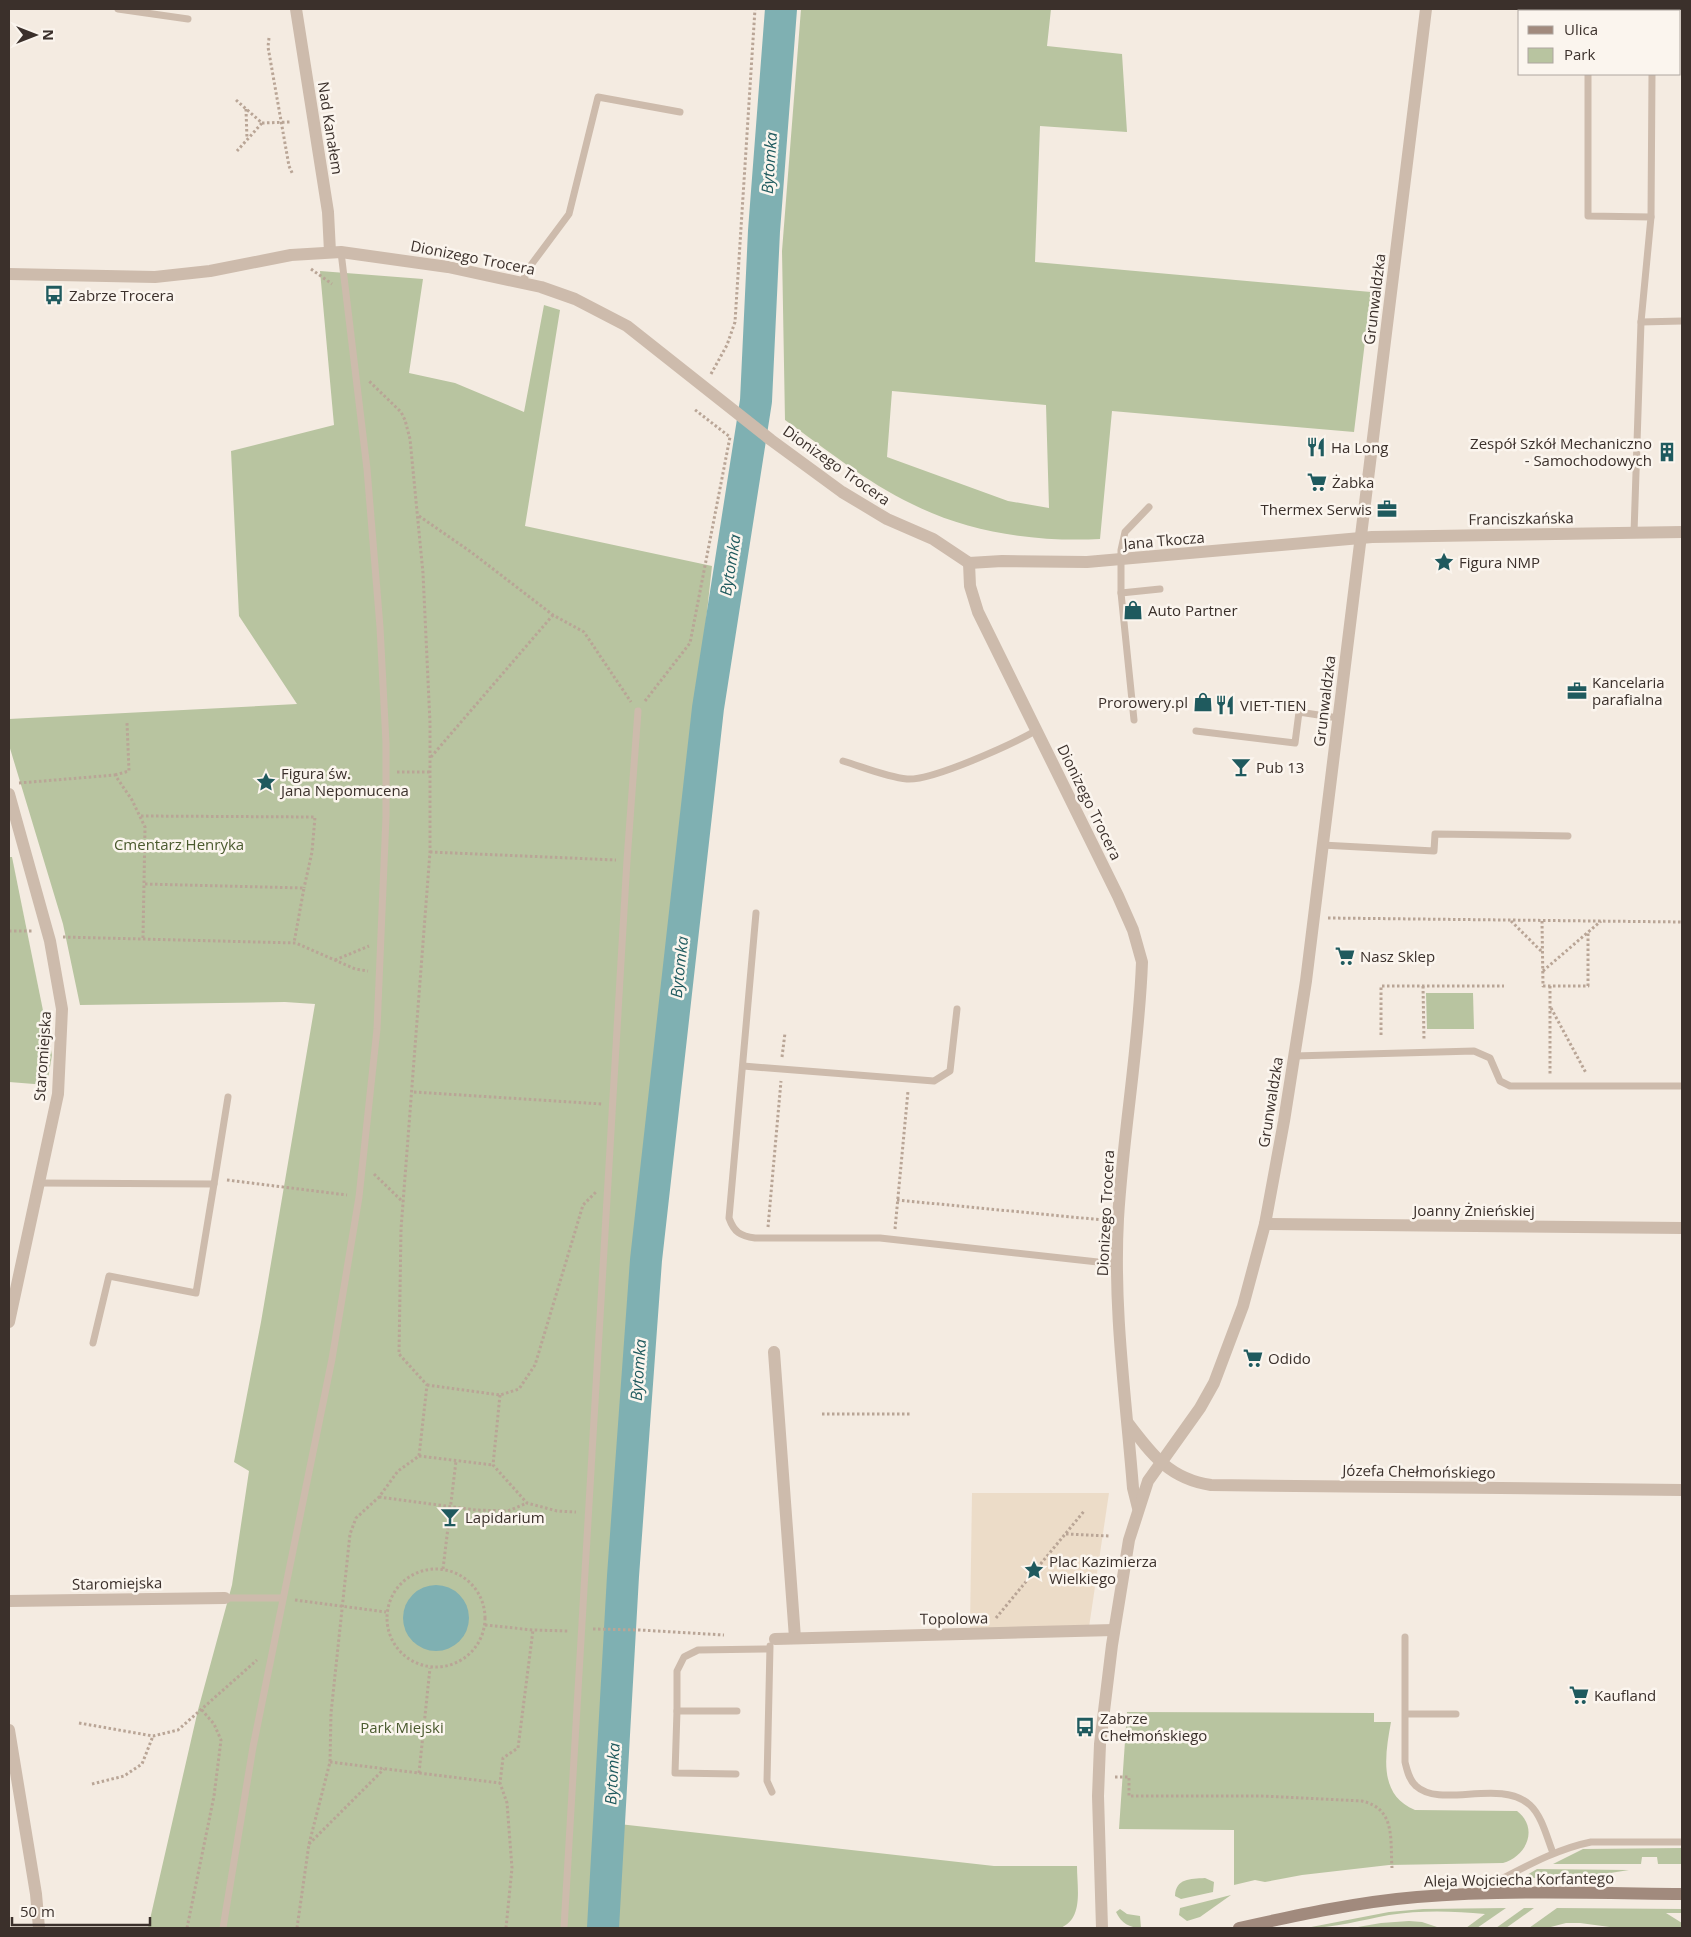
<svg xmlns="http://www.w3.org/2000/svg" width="1691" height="1937" viewBox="0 0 1691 1937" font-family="'Open Sans',sans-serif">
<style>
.green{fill:#b8c4a0;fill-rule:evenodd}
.plaza{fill:#ecdcc8}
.water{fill:#7fb0b2}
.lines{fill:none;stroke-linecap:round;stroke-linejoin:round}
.river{stroke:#7fb0b2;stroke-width:32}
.path{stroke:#b9a596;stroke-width:3;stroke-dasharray:2.5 2.5;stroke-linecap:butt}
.service{stroke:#cdbbac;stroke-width:7}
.minor{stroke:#cdbbac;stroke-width:12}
.tertiary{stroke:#cdbbac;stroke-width:12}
.secondary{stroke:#a18a7d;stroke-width:12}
.labels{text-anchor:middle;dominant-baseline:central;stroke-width:5;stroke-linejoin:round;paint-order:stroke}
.street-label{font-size:15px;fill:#3b302b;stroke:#fbf5ee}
.poi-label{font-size:15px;fill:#3b302b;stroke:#fbf5ee;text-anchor:start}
.park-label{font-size:15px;fill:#4a5a2e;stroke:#fbf5ee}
.water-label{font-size:16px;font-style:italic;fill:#1f5a5e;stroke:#fbf5ee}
</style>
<rect width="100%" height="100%" fill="#f4ebe1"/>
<!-- green -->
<g class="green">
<path d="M 801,9 L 1051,9 L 1047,46 L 1122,54 L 1127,132 L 1040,126 L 1035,262 L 1371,292 L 1354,432 L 1112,411 L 1100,539 C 1037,542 969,533 912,504 C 866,482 826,449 785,420 L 782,251 ZM 892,391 L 1046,405 L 1049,508 L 1008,501 L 887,457 Z"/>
<polygon points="320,271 423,279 409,373 455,383 524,412 544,305 560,310 525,526 712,566 631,1310 590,1928 148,1928 198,1710 232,1585 249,1471 234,1462 261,1322 315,1004 285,1002 80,1005 63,924 9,745 9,719 297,704 239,616 231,451 334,425"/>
<polygon points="9,857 12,857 52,1055 47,1085 9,1082"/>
<polygon points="1426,993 1473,993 1474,1029 1427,1029"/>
<path d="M 1127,1712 L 1374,1713 L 1374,1722 L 1391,1722 C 1385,1755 1378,1795 1415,1810 L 1517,1811 C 1539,1828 1527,1856 1503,1863 L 1389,1865 L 1302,1875 L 1265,1882 L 1255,1880 L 1234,1885 L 1234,1830 L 1119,1829 Z"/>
<path d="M 619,1824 L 994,1866 L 1077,1866 C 1077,1888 1084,1919 1060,1928 L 612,1928 Z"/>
<polygon points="1682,1848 1682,1864 1658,1864 1657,1857 1642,1857 1641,1864 1553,1864 1583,1849"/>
<polygon points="1537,1869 1629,1870 1579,1878 1527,1878 1527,1875"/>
<path d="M 1205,1878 L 1214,1882 L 1213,1892 L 1181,1899 L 1175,1896 C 1176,1878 1190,1879 1205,1878 Z"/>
<polygon points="1231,1895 1200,1917 1187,1921 1179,1915 1180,1908"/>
<path d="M 1506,1908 L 1477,1928 L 1466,1928 L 1485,1914 C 1453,1911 1421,1910 1389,1915 C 1362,1920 1334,1928 1306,1928 L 1389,1912 L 1423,1909 Z"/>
<polygon points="1524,1908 1534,1908 1506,1928 1496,1928"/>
<polygon points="1557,1908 1682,1909 1682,1913 1666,1913 1682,1923 1682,1928 1617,1928 1580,1923 1566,1923 1547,1928 1529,1928"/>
<path d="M 1120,1909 L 1127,1914 L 1140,1916 L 1141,1928 C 1130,1928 1121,1923 1116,1912 Z"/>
<polygon points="1409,1921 1422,1922 1440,1928 1352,1928 1381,1923"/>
</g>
<!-- plaza -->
<polygon class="plaza" points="972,1493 1109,1493 1089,1627 970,1629"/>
<!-- water -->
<circle class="water" cx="436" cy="1618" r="33"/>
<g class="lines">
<!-- river -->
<polyline class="river" points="603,1928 623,1576 646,1260 708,708 756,401 764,231 781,9"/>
<!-- path -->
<g class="path">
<polyline points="269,38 268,47 289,166 293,175"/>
<polyline points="236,100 262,123 237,151"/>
<polyline points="246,109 247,139"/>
<polyline points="262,123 290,122"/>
<polyline points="311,269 332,284"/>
<polyline points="711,374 727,345 735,322 755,9"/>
<polyline points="419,516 471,552 553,615 584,632 631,702"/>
<polyline points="645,701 690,643 730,437 694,409"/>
<polyline points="431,757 553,615"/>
<polyline points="397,772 430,772"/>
<polyline points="115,775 129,771 127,723"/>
<polyline points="19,783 115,775 132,800 145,827 143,938"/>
<polyline points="141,816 315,817 312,852 304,888"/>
<polyline points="430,852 616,860"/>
<polyline points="145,884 304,888 294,943"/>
<polyline points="1328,918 1682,922"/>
<polyline points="1511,921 1543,953"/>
<polyline points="1542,921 1543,986 1588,986 1588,933"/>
<polyline points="9,931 32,931"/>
<polyline points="63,937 296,943 355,969 368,971"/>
<polyline points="335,960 369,946"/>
<polyline points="1543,971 1601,921"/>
<polyline points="1423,986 1424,1040"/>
<polyline points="1550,986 1550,1074"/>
<polyline points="1551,1008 1586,1073"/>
<polyline points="1381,1035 1381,986 1504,986"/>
<polyline points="782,1057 785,1033"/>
<polyline points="414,1092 602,1104"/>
<polyline points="374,1174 403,1202"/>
<polyline points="227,1180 347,1195"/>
<polyline points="897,1200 1103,1220"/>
<polyline points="768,1227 781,1081"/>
<polyline points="895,1229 908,1091"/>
<polyline points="427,1385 500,1395 519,1389 535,1365 583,1205 596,1192"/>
<polyline points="500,1395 493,1465 527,1503 557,1511 576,1512"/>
<polyline points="822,1414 910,1414"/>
<polyline points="419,1456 493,1465"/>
<polyline points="379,1497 476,1510 508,1511 527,1503"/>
<polyline points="1066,1534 1109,1536"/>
<circle cx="436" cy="1618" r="49"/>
<polyline points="443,1569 456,1461"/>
<polyline points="295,1600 386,1612"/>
<polyline points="996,1618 1085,1510"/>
<polyline points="485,1625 533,1630 569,1631"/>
<polyline points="593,1629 640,1630 724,1635"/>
<polyline points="79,1723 153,1736 178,1730 257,1660"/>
<polyline points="330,1762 500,1783"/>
<polyline points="419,1773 430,1668"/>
<path d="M 1115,1777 L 1129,1777 L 1129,1796 L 1261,1796 L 1362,1801 C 1396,1809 1390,1839 1392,1868"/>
<polyline points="92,1784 124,1776 142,1764 153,1736"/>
<polyline points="309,1844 384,1769"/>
<polyline points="187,1928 214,1796 221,1740 214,1724 201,1709"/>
<polyline points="297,1928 309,1844 330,1762 331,1713 350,1534 356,1518 379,1497 398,1471 419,1456 427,1385 399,1354 401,1229 430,852 430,723 423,573 410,439 405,420 401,412 369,381"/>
<polyline points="506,1928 512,1868 507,1803 500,1783 503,1758 518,1748 533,1630"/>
</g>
<!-- service -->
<g class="service">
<polyline points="118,9 188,19"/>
<polyline points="1589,11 1589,9"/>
<polyline points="1588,74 1588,216 1651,217 1641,322 1634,533"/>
<polyline points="1651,217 1652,74"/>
<polyline points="522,282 531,265 569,214 598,97 680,112"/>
<polyline points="1641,322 1682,321"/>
<polyline points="1121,593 1160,589"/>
<polyline points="1134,720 1121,593 1121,550 1125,532 1149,507"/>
<polyline points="1196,731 1295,743 1299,712 1338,718"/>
<path d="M 843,761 C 863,767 886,777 907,779 C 932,781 1013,744 1037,730"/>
<polyline points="1322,845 1434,851 1435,834 1568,836"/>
<path d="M 756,913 L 729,1218 C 734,1232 740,1236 755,1238 L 880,1238 L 1116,1264"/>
<polyline points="1294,1056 1474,1051 1490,1058 1500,1081 1510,1086 1682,1086"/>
<polyline points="743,1066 934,1081 950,1071 957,1009"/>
<polyline points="38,1183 214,1184 228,1097"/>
<polyline points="93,1343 109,1276 196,1293 214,1184"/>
<polyline points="225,1598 282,1598"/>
<path d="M 1405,1637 L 1405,1762 C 1407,1770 1409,1780 1416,1786 C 1441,1809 1500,1778 1530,1805 C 1542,1816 1547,1838 1553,1853"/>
<polyline points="770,1646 767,1781 772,1792"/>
<polyline points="677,1711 675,1773 736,1774"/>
<polyline points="737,1711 677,1711 677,1671 684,1657 698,1650 769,1649"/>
<polyline points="1407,1714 1456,1714"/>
<path d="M 1478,1891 C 1515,1873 1551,1850 1591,1842 L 1682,1842"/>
<polyline points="223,1928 253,1747 332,1359 359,1197 377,1029 386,817 386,743 380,627 367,469 341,252"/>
<polyline points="564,1928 627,860 638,711"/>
</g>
<!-- minor -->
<g class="minor">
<polyline points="296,9 328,212 330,252"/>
<path d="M 969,563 L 970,586 L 978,612 L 1118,896 L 1133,930 L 1142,962 C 1139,1048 1123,1133 1118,1219 C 1113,1309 1126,1399 1133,1488 L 1138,1508"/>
<polyline points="9,794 50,941 62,1009 58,1094 9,1322"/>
<polyline points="1265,1224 1682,1228"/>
<polyline points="774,1352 795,1638"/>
<path d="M 1128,1423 C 1152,1455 1170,1479 1211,1485 L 1682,1490"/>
<polyline points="9,1601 225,1598"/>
<polyline points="775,1639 1114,1630"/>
<polyline points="9,1730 36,1894 39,1928"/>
</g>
<!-- tertiary -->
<g class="tertiary">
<polyline points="9,274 155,277 210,271 291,255 341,252 448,267 541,287 575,299 627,326 771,440 842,492 887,519 933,539 969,563 1002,561 1087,562 1372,537 1682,532"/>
<polyline points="1102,1928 1098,1796 1100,1744 1112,1645 1129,1540 1148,1481 1200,1408 1214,1383 1243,1306 1265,1224 1284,1121 1306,981 1426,9"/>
</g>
<!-- secondary -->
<path class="secondary" d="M 1239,1928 C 1298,1915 1357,1902 1417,1897 C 1505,1890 1594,1893 1682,1894"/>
</g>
<!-- icons -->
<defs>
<symbol id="bus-bare" viewBox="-9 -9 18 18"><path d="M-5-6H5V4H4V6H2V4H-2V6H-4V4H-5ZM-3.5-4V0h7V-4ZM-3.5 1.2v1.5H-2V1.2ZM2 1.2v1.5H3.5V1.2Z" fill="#1f5a5e" stroke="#fbf5ee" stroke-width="2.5" paint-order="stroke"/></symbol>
<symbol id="restaurant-bare" viewBox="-9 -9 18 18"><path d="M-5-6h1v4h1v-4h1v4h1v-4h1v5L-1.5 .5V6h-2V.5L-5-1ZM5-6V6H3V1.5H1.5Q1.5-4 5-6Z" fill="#1f5a5e" stroke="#fbf5ee" stroke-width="2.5" paint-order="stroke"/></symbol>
<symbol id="building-bare" viewBox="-9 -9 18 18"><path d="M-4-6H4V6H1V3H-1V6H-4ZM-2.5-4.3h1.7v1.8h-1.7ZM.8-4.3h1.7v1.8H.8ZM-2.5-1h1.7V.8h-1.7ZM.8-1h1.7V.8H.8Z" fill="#1f5a5e" stroke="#fbf5ee" stroke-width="2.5" paint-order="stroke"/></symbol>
<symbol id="supermarket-bare" viewBox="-9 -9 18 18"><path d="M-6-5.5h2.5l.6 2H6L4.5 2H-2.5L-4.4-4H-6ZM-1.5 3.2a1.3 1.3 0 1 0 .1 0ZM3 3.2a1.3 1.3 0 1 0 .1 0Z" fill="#1f5a5e" stroke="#fbf5ee" stroke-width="2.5" paint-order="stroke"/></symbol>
<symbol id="office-bare" viewBox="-9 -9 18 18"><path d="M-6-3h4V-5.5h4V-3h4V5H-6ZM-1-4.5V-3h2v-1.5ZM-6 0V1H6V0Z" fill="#1f5a5e" stroke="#fbf5ee" stroke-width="2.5" paint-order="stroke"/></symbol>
<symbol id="sight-bare" viewBox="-9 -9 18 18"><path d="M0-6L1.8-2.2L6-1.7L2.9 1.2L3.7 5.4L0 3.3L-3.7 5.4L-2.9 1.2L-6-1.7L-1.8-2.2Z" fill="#1f5a5e" stroke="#fbf5ee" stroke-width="2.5" paint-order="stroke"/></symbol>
<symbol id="shop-bare" viewBox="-9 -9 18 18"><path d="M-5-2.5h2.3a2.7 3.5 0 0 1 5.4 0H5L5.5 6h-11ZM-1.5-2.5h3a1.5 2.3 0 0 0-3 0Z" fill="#1f5a5e" stroke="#fbf5ee" stroke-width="2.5" paint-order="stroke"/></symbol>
<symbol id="bar-bare" viewBox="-9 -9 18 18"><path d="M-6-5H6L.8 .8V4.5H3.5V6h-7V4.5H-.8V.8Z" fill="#1f5a5e" stroke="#fbf5ee" stroke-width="2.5" paint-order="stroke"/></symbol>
</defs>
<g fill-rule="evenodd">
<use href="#bus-bare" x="40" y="281" width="28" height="28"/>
<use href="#restaurant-bare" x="1302" y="433" width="28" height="28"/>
<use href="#building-bare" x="1653" y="438" width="28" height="28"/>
<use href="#supermarket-bare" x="1303" y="468" width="28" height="28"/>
<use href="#office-bare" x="1373" y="495" width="28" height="28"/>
<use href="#sight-bare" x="1430" y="548" width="28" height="28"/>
<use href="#shop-bare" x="1119" y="596" width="28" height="28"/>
<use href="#office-bare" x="1563" y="677" width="28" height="28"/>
<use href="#shop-bare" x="1189" y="688" width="28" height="28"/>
<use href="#restaurant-bare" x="1211" y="691" width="28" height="28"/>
<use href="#bar-bare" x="1227" y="753" width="28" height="28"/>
<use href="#sight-bare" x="252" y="768" width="28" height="28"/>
<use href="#supermarket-bare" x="1331" y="942" width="28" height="28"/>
<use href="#supermarket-bare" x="1239" y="1344" width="28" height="28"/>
<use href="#bar-bare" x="436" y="1503" width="28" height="28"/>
<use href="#sight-bare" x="1020" y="1556" width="28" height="28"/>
<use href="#supermarket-bare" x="1565" y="1681" width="28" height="28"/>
<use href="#bus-bare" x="1071" y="1713" width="28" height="28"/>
</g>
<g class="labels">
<!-- street labels -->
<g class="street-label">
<text transform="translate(331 128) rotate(81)">Nad Kanałem</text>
<text transform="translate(473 257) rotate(11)">Dionizego Trocera</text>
<text transform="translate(1374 299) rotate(-83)">Grunwaldzka</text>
<text transform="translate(837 465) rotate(35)">Dionizego Trocera</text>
<text transform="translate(1521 518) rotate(-1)">Franciszkańska</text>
<text transform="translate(1164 540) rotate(-5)">Jana Tkocza</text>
<text transform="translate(1324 701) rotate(-83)">Grunwaldzka</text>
<text transform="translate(1090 802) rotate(64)">Dionizego Trocera</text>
<text transform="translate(42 1056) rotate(-86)">Staromiejska</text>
<text transform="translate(1270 1102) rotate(-81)">Grunwaldzka</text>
<text x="1474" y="1210">Joanny Żnieńskiej</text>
<text transform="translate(1105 1213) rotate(-87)">Dionizego Trocera</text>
<text transform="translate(1419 1471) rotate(1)">Józefa Chełmońskiego</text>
<text transform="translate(117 1583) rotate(-1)">Staromiejska</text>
<text transform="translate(954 1618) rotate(-1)">Topolowa</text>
<text transform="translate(1519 1879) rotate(-1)">Aleja Wojciecha Korfantego</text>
</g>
<!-- poi labels -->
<g class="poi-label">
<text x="69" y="295">Zabrze Trocera</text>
<text x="1652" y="443" text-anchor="end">Zespół Szkół Mechaniczno<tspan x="1652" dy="17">- Samochodowych</tspan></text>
<text x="1331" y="447">Ha Long</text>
<text x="1332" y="482">Żabka</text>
<text x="1372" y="509" text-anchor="end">Thermex Serwis</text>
<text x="1459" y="562">Figura NMP</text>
<text x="1148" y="610">Auto Partner</text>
<text x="1592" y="682">Kancelaria<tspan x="1592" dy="17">parafialna</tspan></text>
<text x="1188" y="702" text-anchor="end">Prorowery.pl</text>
<text x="1240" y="705">VIET-TIEN</text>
<text x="1256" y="767">Pub 13</text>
<text x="281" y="773">Figura św.<tspan x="281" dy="17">Jana Nepomucena</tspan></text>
<text x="1360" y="956">Nasz Sklep</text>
<text x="1268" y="1358">Odido</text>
<text x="465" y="1517">Lapidarium</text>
<text x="1049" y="1561">Plac Kazimierza<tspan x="1049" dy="17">Wielkiego</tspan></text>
<text x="1594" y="1695">Kaufland</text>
<text x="1100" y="1718">Zabrze<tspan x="1100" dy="17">Chełmońskiego</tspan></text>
</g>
<!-- park labels -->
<g class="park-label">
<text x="179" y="844">Cmentarz Henryka</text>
<text x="402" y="1727">Park Miejski</text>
</g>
<!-- water labels -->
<g class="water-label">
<text transform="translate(769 163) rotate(-86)">Bytomka</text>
<text transform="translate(730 565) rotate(-81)">Bytomka</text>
<text transform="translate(679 967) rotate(-84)">Bytomka</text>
<text transform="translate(638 1370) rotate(-86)">Bytomka</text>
<text transform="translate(612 1774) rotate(-87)">Bytomka</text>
</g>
</g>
<!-- border -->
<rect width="1691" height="1937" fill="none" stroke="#3b302b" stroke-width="20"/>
<!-- legend -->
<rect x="1518" y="10" width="162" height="65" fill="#fbf5ee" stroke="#aea6a0"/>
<rect x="1528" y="26" width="25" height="8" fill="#a18a7d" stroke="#aea6a0"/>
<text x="1564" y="35" font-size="15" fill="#3b302b">Ulica</text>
<rect x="1528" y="48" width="25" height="15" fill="#b8c4a0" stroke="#aea6a0"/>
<text x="1564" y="60" font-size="15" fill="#3b302b">Park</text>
<!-- north arrow -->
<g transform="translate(35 35) rotate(90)" stroke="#fbf5ee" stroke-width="4" paint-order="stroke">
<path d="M0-4L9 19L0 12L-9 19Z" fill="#3b302b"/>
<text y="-8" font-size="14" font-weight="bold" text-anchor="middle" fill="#3b302b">N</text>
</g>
<!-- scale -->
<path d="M12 1917v8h138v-8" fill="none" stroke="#3b302b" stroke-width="2.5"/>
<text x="20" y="1917" font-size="15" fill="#3b302b" stroke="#fbf5ee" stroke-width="4" paint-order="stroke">50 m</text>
</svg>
